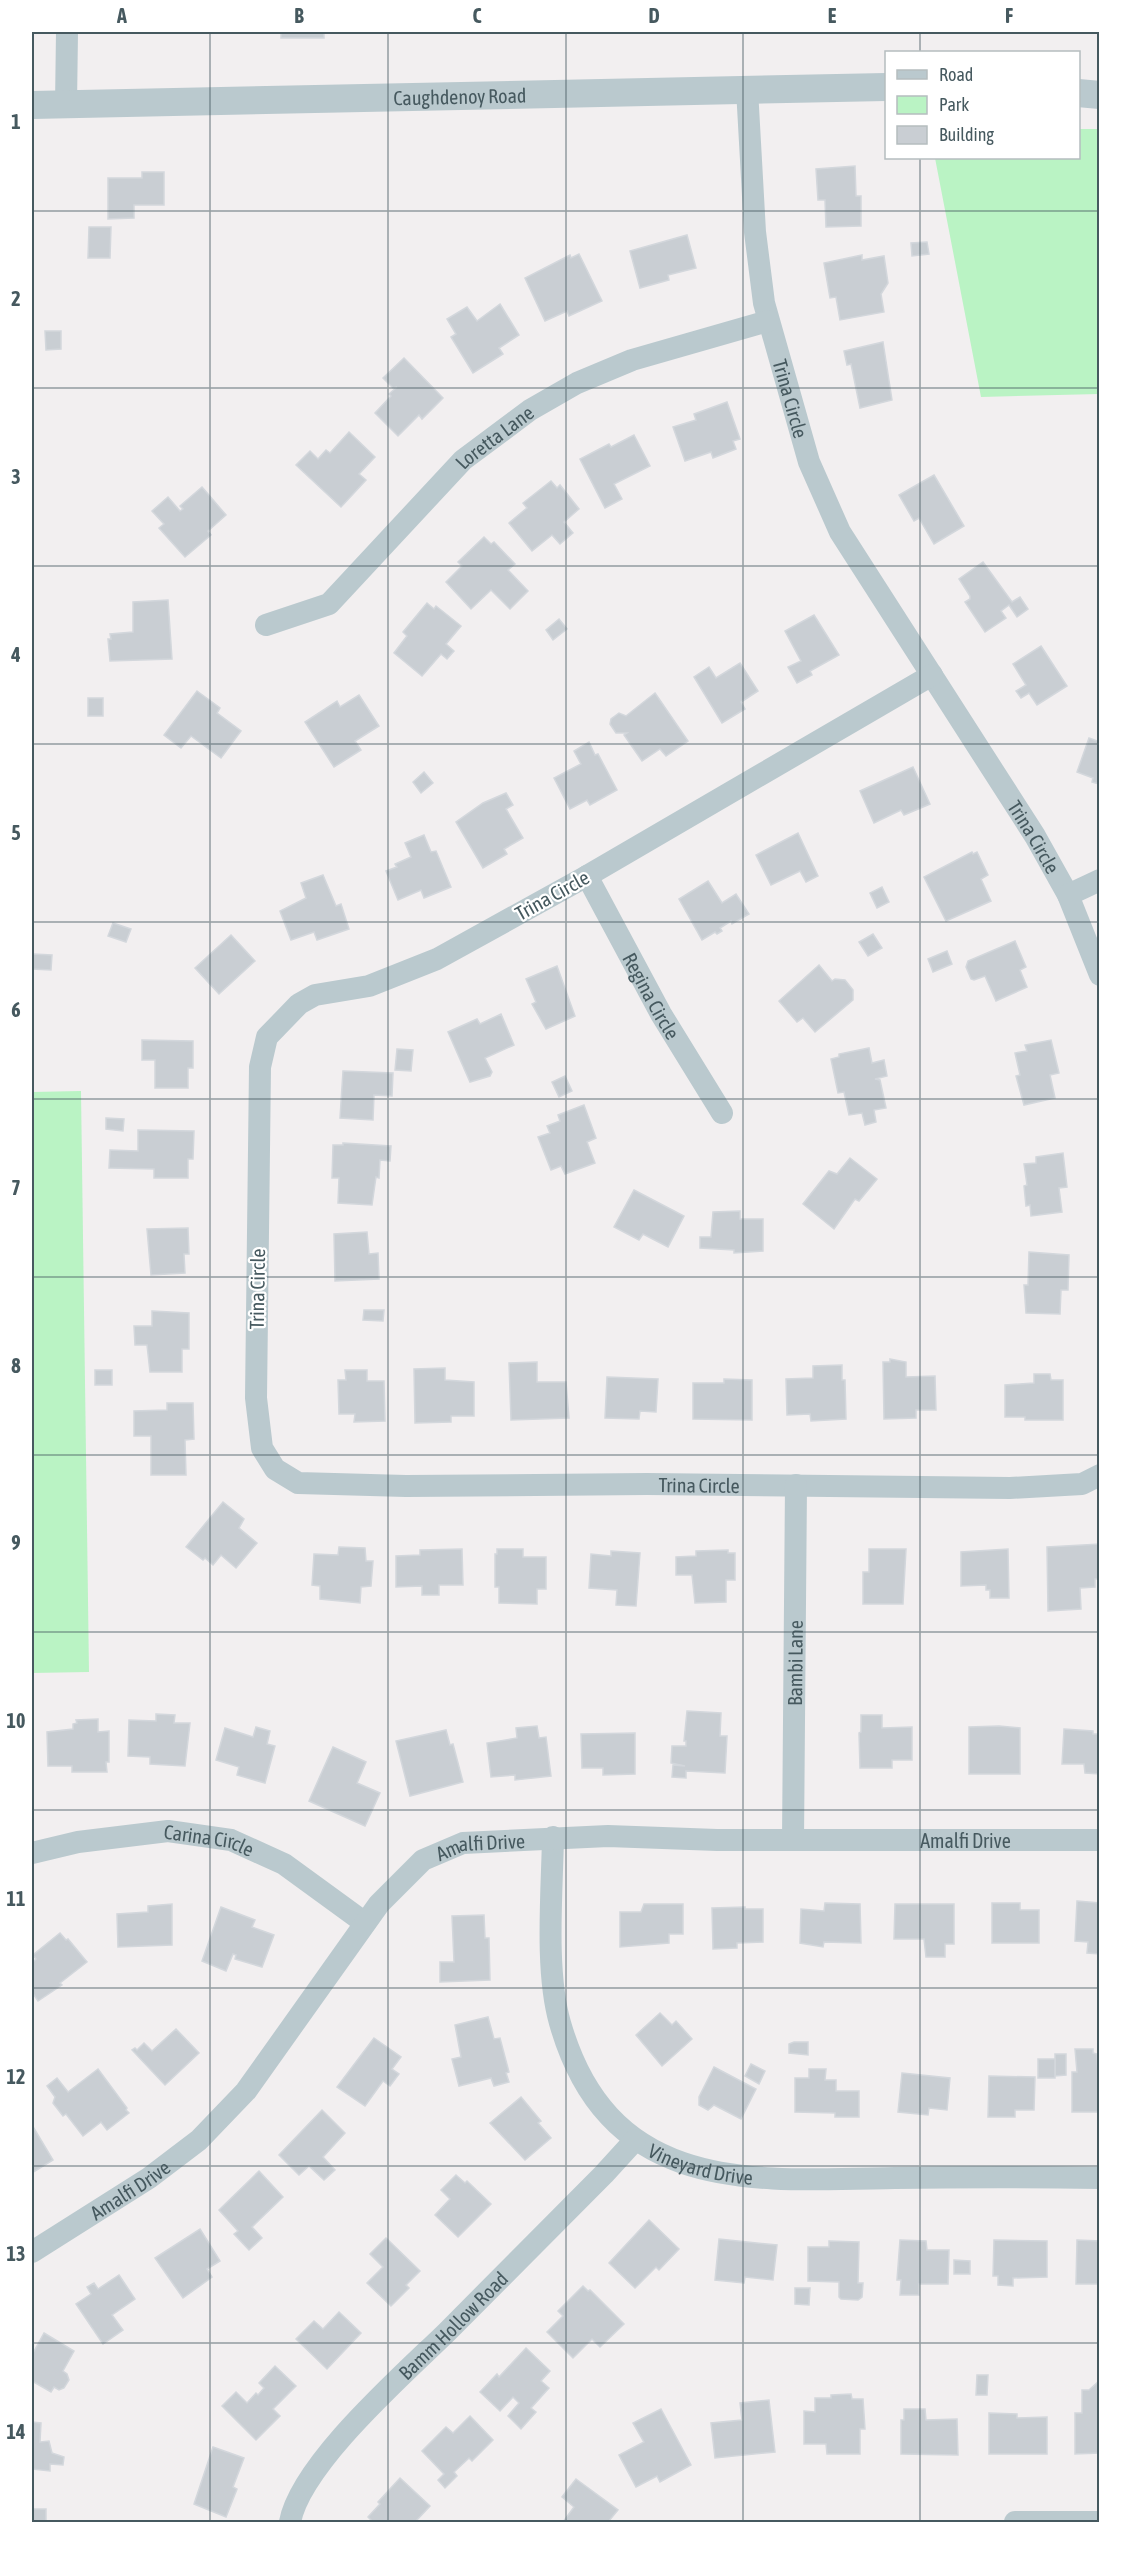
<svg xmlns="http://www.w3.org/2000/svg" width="1131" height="2554" viewBox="0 0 1131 2554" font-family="'Asap Condensed',sans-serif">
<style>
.green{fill:#baf3c4}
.building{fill:#c9ced3;stroke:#d3d7dc;stroke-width:1.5}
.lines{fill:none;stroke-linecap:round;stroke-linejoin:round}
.minor{stroke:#bac9ce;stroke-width:22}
.tertiary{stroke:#bac9ce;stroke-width:28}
.grid{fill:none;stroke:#46595f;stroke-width:1.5;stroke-opacity:0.55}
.labels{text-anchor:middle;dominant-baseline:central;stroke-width:4.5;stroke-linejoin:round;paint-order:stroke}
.street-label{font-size:20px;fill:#46595f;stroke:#fff}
.neatline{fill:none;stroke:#46595f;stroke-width:2}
.grid-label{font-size:20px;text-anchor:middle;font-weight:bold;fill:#46595f}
</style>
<rect width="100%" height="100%" fill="#f2eff0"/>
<!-- green -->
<g class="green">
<polygon points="1079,129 1099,129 1099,394 981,397 935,158 1078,158"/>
<polygon points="81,1091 89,1672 32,1673 32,1092"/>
</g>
<!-- building -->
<g class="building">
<rect x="281" y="32" width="43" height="6"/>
<polygon points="855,166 856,196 861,196 861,226 826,227 825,200 818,200 816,169"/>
<polygon points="142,172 164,172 164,205 134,205 134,218 108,219 108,178 142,178"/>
<polygon points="89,227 111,227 110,258 88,258"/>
<polygon points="687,235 696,268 668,275 669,280 640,288 630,251"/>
<polygon points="927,242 929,254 912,256 911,243"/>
<polygon points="579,254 602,301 569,316 567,311 545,321 525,278 570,255 571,258"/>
<polygon points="862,255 862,260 884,256 888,283 881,294 884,312 840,320 836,297 830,298 824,263"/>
<polygon points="500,304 519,335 499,348 503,354 473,373 451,337 456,334 447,319 467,307 477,321"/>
<polygon points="45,331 61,331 61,349 46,350"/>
<polygon points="883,342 892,400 860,408 851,364 847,365 844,351"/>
<polygon points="404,358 443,398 422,419 419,415 398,436 375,413 391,396 389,394 397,387 393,388 383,378"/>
<polygon points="727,402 740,439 733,441 736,449 713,458 711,452 685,461 673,427 696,420 694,414"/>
<polygon points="349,432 375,457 359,474 366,480 341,507 296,465 310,451 318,459 326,450 330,453"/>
<polygon points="634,435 650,466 614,484 622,499 605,508 580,459 609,444 611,447"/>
<polygon points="934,475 964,526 934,544 919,518 914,521 899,495"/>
<polygon points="551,481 557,488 560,485 579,509 564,522 573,533 560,544 552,535 532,551 509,523 527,508 523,503"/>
<polygon points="202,487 226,515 208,531 211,535 185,557 159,528 164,524 152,511 168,497 180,511 183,509 180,506"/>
<polygon points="484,537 491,544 494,542 515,564 508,570 528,591 510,609 491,590 471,609 446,582 462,566 458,562"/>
<polygon points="983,562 1012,602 1020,597 1028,609 1017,617 1009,605 1001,611 1006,618 985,632 965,602 970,599 970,596 959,579"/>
<polygon points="168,600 172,659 110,661 108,639 111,639 110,634 133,632 133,602"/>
<polygon points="427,603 434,609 436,606 461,626 446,644 454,651 447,659 441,654 422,676 394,653 407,636 403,632"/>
<polygon points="814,615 839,655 810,671 812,675 797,683 788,667 801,661 785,631"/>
<polygon points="559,619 567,629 553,640 546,630"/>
<polygon points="1041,646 1067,686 1037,705 1029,693 1021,698 1016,691 1026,685 1013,664"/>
<polygon points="740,663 758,691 741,702 745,709 722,723 694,677 709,667 716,678"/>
<polygon points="197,691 220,708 217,713 241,731 221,758 191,736 181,748 164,735"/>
<polygon points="655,693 688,741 666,756 660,749 642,761 624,735 627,733 616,733 610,724 611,719 619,713 626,716"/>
<polygon points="359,695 379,726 355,741 361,750 334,767 305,722 337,701 340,707"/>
<rect x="88" y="698" width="15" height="18"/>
<polygon points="1089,738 1100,742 1099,784 1092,782 1093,778 1077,772"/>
<polygon points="589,742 595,755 598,754 617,790 590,805 587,800 570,809 554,778 581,764 574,751"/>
<polygon points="913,767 930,804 904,815 901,810 874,823 860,791"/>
<polygon points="424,772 433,783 421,793 413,782"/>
<polygon points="506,793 513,805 506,809 523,838 504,849 507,854 483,868 456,822 483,803"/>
<polygon points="798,833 818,876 806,882 800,871 771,885 756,855"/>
<polygon points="424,835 431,852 436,851 451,887 424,898 421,890 398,900 386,871 397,867 395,864 411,857 405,843"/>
<polygon points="972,852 973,854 977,852 988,875 981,879 991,901 946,921 924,877"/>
<polygon points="323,875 336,906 341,904 349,929 317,940 314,932 291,940 280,911 306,898 301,883"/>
<polygon points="708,881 722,903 736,894 749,914 732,924 731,921 720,928 722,931 717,934 715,932 702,940 679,899"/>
<polygon points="882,887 889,902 877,908 870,893"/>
<polygon points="113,923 131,929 126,942 108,936"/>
<polygon points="873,934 882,948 868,956 859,942"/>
<polygon points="231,935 255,961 219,994 195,968"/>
<polygon points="1015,941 1026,967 1020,970 1027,987 996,1001 985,976 974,980 971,979 966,967 968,961"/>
<polygon points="947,951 952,964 933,972 928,959"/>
<polygon points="33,954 52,955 51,970 32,969"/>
<polygon points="819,965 832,981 835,979 845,980 853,990 853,1000 815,1032 803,1018 797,1022 779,1001"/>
<polygon points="557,966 575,1016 546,1029 532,1004 536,1002 526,979"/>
<polygon points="501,1014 514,1045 485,1058 492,1072 490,1076 470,1082 448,1032 477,1019 480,1024"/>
<polygon points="142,1040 193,1041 193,1068 188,1068 188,1088 155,1088 155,1060 142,1060"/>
<polygon points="1051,1040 1059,1073 1050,1075 1055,1098 1024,1105 1016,1076 1020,1075 1015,1053 1027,1051 1025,1045"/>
<polygon points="869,1048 872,1063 884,1060 887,1076 875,1079 880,1080 886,1108 874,1110 876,1122 865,1125 862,1113 849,1115 844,1092 838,1093 831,1059 839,1057 839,1054"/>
<polygon points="397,1049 413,1050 411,1071 395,1070"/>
<polygon points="343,1071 393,1073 392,1096 374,1095 373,1120 340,1118"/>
<polygon points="565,1076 572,1091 559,1097 552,1082"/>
<polygon points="584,1105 596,1138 587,1142 595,1163 565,1174 561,1166 551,1170 538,1137 550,1133 547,1126 560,1121 558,1115"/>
<polygon points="106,1118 124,1119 123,1131 106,1129"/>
<polygon points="138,1130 194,1131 193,1159 188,1159 188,1178 154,1178 154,1169 109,1168 110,1150 138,1151"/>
<polygon points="343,1143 391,1146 390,1161 380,1160 379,1178 376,1177 372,1205 338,1203 339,1178 332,1178 333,1145 343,1145"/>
<polygon points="1063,1153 1067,1187 1059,1188 1062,1212 1031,1216 1030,1205 1026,1206 1024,1186 1027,1185 1024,1164 1036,1163 1036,1157"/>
<polygon points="850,1158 877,1179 859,1201 855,1199 834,1229 803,1204 829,1171 837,1174"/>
<polygon points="634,1190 684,1216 668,1247 643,1234 639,1240 614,1227"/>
<polygon points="740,1211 740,1219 763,1219 763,1251 734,1253 734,1250 700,1248 700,1237 711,1237 713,1212"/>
<polygon points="188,1228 189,1254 184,1254 185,1273 151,1275 147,1229"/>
<polygon points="367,1232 369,1254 378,1253 379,1279 335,1281 334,1234"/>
<polygon points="1029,1252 1069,1255 1068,1290 1061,1290 1060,1314 1026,1313 1024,1285 1028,1285"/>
<polygon points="364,1310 384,1310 383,1321 363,1320"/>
<polygon points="152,1311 189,1313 189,1349 182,1349 182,1372 150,1372 147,1345 135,1345 134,1326 152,1326"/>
<polygon points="890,1359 906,1362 906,1377 935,1376 936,1410 916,1410 916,1418 884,1419 883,1362 890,1362"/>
<polygon points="537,1362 537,1382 566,1382 569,1418 511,1420 509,1363"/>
<polygon points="842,1365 842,1380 845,1380 846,1419 811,1421 810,1414 787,1415 786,1379 813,1378 813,1366"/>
<polygon points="445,1368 445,1380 474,1382 474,1416 451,1416 451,1422 415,1423 414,1369"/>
<rect x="95" y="1370" width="17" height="15"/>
<polygon points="345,1370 367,1370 367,1381 384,1381 385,1421 354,1422 355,1414 339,1414 338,1380 346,1380"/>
<polygon points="1034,1374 1050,1374 1051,1380 1063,1380 1063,1420 1025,1420 1025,1417 1005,1417 1005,1385 1034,1383"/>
<polygon points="607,1377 658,1379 656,1412 640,1411 639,1419 605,1418"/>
<polygon points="724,1379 752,1380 752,1420 693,1419 693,1383 724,1383"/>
<polygon points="167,1403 193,1403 194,1439 185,1440 186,1475 151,1475 151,1436 134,1436 134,1411 167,1410"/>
<polygon points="223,1502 244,1519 239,1528 257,1543 236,1568 221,1555 213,1565 205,1558 203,1560 186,1547"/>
<polygon points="1100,1544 1100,1579 1095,1579 1095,1587 1080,1588 1081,1609 1048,1611 1047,1547"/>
<polygon points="339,1547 365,1548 366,1561 373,1561 371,1586 361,1587 360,1603 320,1599 320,1586 312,1585 314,1554 338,1555"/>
<polygon points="462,1549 463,1585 439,1585 439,1595 422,1595 422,1586 396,1587 396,1556 420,1555 420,1550"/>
<polygon points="497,1549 523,1549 523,1557 546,1557 546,1589 537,1589 537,1604 499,1603 499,1587 495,1587 495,1554 497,1554"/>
<polygon points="869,1549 906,1549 903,1604 863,1604 863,1572 869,1572"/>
<polygon points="1008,1549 1009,1598 990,1598 990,1590 986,1590 986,1585 961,1586 961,1552"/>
<polygon points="728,1550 728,1553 735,1553 735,1580 726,1580 726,1602 695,1603 692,1575 676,1575 676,1557 696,1556 696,1551"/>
<polygon points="611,1551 640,1553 636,1606 616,1605 617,1590 589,1588 591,1554 611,1556"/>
<polygon points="687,1711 721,1713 720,1736 727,1736 725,1773 686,1771 686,1778 672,1777 673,1765 685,1766 671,1763 672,1746 686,1746 686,1741 684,1741"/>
<polygon points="156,1714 175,1715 174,1723 190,1723 185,1766 150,1764 150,1757 128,1756 129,1720 156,1721"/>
<polygon points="861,1715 882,1715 882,1728 912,1727 912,1760 892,1760 892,1768 860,1768 859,1733 861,1732"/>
<polygon points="98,1719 98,1732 109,1731 109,1762 106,1762 107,1772 72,1772 72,1766 48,1766 47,1732 73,1729 73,1724 77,1723 76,1720"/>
<polygon points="537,1726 539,1738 546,1737 551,1776 515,1780 515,1775 491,1777 487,1743 517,1738 516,1728"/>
<polygon points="999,1726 1020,1728 1020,1774 969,1774 969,1727"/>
<polygon points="256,1727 270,1731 267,1744 275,1746 265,1783 237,1775 239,1767 216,1760 225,1728 253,1737"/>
<polygon points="1064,1729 1093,1731 1093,1734 1100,1734 1100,1774 1085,1773 1084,1764 1062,1764"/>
<polygon points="446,1730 450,1745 453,1744 463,1782 410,1796 396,1741"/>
<polygon points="635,1733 635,1774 603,1775 603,1768 582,1768 581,1734"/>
<polygon points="333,1747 366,1762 357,1783 380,1793 365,1826 309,1801"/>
<polygon points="1077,1901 1100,1903 1100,1954 1087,1953 1088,1942 1075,1941"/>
<polygon points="825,1903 860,1904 861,1943 824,1942 823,1947 800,1943 801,1909 824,1911"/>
<polygon points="992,1903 1020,1903 1020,1910 1039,1910 1039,1943 992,1943"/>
<polygon points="172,1904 172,1945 118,1947 117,1914 148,1912 148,1906"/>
<polygon points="644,1904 683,1904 683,1934 669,1934 669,1943 620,1947 620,1912 641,1912"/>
<polygon points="895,1904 954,1904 954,1944 945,1944 945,1957 926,1957 924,1939 894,1939"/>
<polygon points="221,1907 255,1920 252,1927 274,1935 262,1967 235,1959 236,1955 233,1954 226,1971 202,1961"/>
<polygon points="745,1907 745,1909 763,1909 763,1942 737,1943 737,1948 713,1949 712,1908"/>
<polygon points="484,1915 485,1938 489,1938 490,1980 440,1982 440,1962 454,1962 452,1916"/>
<polygon points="60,1933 66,1940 68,1939 87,1962 60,1983 62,1985 38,2001 32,1992 32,1963 36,1959 33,1955"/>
<polygon points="660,2013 672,2025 676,2021 692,2039 662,2066 636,2035"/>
<polygon points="488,2017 494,2039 500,2038 509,2072 506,2073 509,2082 494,2086 491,2078 459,2086 452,2059 461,2057 455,2025"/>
<polygon points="176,2029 199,2053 165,2085 132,2050 135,2048 137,2050 144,2043 152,2051"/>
<polygon points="374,2038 401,2057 392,2069 399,2074 390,2086 383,2081 365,2106 337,2087"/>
<polygon points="794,2042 808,2042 808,2055 789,2053 789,2044"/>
<polygon points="1075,2049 1093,2049 1093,2053 1097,2054 1100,2112 1072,2112 1072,2072 1077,2072"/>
<polygon points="1055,2054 1066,2054 1066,2075 1055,2076"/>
<rect x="1038" y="2059" width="17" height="19"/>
<polygon points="751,2064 765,2071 759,2084 745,2076"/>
<polygon points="714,2067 756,2089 741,2119 714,2105 708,2110 699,2105 699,2097"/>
<polygon points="98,2069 127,2108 126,2110 129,2113 107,2130 101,2122 83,2136 66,2114 63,2116 53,2103 55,2097 47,2086 57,2078 68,2092"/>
<polygon points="809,2069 826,2069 825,2080 836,2080 836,2091 859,2091 859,2117 835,2117 835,2113 795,2112 795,2078 809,2078"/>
<polygon points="902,2073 950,2078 947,2110 929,2108 928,2115 898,2112"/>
<polygon points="989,2076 1035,2077 1034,2110 1015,2110 1015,2117 988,2117"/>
<polygon points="521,2097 541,2121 538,2123 551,2138 525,2160 490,2123"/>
<polygon points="322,2110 345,2133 323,2157 335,2170 324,2180 309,2166 299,2175 279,2155"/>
<polygon points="32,2125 53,2160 32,2173"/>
<polygon points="259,2171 283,2197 252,2227 262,2238 249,2250 234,2234 238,2231 219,2210"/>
<polygon points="456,2175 465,2183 467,2181 491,2204 458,2237 435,2215 450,2199 441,2190"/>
<polygon points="649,2220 679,2249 659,2270 656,2267 635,2288 609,2263"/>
<polygon points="200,2229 220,2261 207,2269 212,2277 183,2298 155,2258"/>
<polygon points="386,2238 420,2271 406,2285 409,2288 391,2306 367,2283 383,2267 370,2254"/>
<polygon points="719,2239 777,2245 773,2280 745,2277 744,2283 715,2280"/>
<polygon points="900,2240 926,2241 927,2250 949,2250 948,2284 919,2284 919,2295 900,2295 901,2280 897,2280"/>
<polygon points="994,2240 1047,2241 1047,2277 1013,2278 1013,2286 998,2285 998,2276 993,2276"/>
<polygon points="1077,2240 1100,2241 1100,2284 1076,2284"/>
<polygon points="829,2241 859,2242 858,2283 863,2283 862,2297 858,2300 841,2299 839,2297 839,2282 808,2281 808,2247 829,2247"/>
<polygon points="954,2260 970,2261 970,2274 954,2274"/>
<polygon points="119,2275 135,2299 112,2315 123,2330 103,2344 76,2304 91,2294 87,2287 94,2283 98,2289"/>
<polygon points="583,2286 588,2291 590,2290 624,2324 600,2347 592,2339 573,2358 547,2332 563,2316 558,2311"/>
<polygon points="795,2288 810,2288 809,2305 795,2304"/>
<polygon points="339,2312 361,2333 327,2369 296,2339 314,2321 323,2329"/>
<polygon points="44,2333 74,2351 63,2371 67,2374 69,2380 64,2388 59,2390 54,2387 51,2392 32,2381 32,2355"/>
<polygon points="526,2348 550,2371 541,2381 549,2388 531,2408 536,2412 521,2429 508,2416 519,2403 513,2397 500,2411 480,2392 497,2374 499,2377"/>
<polygon points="275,2366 296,2386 273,2409 280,2416 256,2440 222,2406 236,2392 247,2403 256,2393 258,2395 264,2388 259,2383"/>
<polygon points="977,2375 988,2375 987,2395 976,2395"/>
<polygon points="1098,2382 1100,2453 1075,2454 1075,2413 1082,2413 1082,2390 1089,2390"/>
<polygon points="851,2394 852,2399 863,2399 865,2429 860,2429 860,2454 827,2454 826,2444 804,2444 804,2411 815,2412 815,2398 831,2398 831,2395"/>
<polygon points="769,2400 775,2452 715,2458 711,2423 742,2420 740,2403"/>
<polygon points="661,2409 691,2465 660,2482 657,2476 636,2487 619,2455 644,2442 633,2423"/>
<polygon points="904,2409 925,2409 926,2420 957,2419 958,2455 901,2454 901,2420 904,2420"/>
<polygon points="989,2413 1017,2414 1017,2418 1047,2417 1047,2454 989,2454"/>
<polygon points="470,2416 493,2440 472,2461 469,2458 454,2472 457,2476 445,2488 438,2480 444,2474 422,2451 446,2427 453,2433"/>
<polygon points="32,2422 41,2423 40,2442 49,2441 52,2453 64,2457 63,2465 50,2464 50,2471 32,2469 32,2477"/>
<polygon points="213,2447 244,2458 233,2487 237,2489 226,2517 194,2504"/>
<polygon points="400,2478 430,2506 415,2522 373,2522 368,2517 380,2504 378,2502"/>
<polygon points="576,2479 618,2510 608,2522 563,2522 574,2507 562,2497"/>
<rect x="32" y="2509" width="14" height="13"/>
</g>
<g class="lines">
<!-- minor -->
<g class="minor">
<path id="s1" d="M 747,89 L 755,232 L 764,303 L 809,462 L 840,532 L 1035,836 L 1068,895 L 1100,975"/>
<polyline points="66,105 67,32"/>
<path id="s2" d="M 266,625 L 329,604 L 463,460 L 530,410 L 577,383 L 632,360 L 768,321"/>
<path id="s3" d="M 932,675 L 587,876 L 437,959 L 369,986 L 315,995 L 299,1004 L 267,1037 L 260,1067 L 256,1398 L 262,1448 L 275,1469 L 298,1483 L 406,1486 L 647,1484 L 1010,1488 L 1082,1484 L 1100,1475"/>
<path id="s4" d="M 587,876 L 661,1014 L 722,1113"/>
<polyline points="1068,895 1100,880"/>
<path id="s5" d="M 553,1837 C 552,1893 545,1971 560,2023 C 609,2194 751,2181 895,2178 C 963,2177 1031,2177 1100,2178"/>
<path id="s6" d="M 793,1840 L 796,1485"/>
<path id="s7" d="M 32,1853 L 78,1842 L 168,1831 L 231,1840 L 284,1864 L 365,1923"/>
<path id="s8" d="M 32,2252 L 149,2178 L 199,2140 L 246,2091 L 379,1904 L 423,1860 L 463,1843 L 608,1836 L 717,1840 L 1100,1840"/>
<path id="s9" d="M 290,2522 C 301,2464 403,2375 447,2332 C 499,2279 552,2227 604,2174 L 635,2140"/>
<polyline points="1015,2522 1100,2522"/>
</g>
<!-- tertiary -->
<g class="tertiary">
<polyline points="1078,93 1100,95"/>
<path id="s10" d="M 32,105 L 886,87"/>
</g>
</g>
<!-- grid -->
<path class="grid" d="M 210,32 L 210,2522M 388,32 L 388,2522M 566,32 L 566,2522M 743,32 L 743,2522M 920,32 L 920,52M 920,158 L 920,2522M 32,211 L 1100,211M 32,388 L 1100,388M 32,566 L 1100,566M 32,744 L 1100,744M 32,922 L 1100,922M 32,1099 L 1100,1099M 32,1277 L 1100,1277M 32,1455 L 1100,1455M 32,1632 L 1100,1632M 32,1810 L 1100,1810M 32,1988 L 1100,1988M 32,2166 L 1100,2166M 32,2343 L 1100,2343"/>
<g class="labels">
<!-- street labels -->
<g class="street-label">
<text stroke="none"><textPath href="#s10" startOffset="428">Caughdenoy Road</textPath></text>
<text stroke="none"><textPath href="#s1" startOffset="314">Trina Circle</textPath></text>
<text stroke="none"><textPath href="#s2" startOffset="302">Loretta Lane</textPath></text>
<text stroke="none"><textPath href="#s1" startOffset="818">Trina Circle</textPath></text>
<text transform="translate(552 895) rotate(-29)">Trina Circle</text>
<text stroke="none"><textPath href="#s4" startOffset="136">Regina Circle</textPath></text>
<text transform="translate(257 1289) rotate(-89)">Trina Circle</text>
<text stroke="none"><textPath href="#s3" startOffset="1628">Trina Circle</textPath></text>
<text stroke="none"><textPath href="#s6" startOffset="177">Bambi Lane</textPath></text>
<text stroke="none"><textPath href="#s8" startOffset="1107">Amalfi Drive</textPath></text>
<text stroke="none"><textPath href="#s7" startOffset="180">Carina Circle</textPath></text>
<text stroke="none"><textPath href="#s8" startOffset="621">Amalfi Drive</textPath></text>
<text stroke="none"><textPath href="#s5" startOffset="399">Vineyard Drive</textPath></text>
<text stroke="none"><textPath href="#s8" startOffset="116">Amalfi Drive</textPath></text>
<text stroke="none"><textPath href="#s9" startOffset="258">Bamm Hollow Road</textPath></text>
</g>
</g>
<!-- border -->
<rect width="1131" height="2554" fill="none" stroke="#ffffff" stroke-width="66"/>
<!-- legend -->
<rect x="885" y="51" width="195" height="108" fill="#ffffff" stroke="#b5bdbf" stroke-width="1.5"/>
<rect x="897" y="70" width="30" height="9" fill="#bac9ce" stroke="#b5bdbf" stroke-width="1.5"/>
<text x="939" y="81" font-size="18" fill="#46595f">Road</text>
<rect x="897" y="96" width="30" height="18" fill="#baf3c4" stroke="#b5bdbf" stroke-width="1.5"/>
<text x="939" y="111" font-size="18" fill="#46595f">Park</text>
<rect x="897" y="126" width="30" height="18" fill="#c9ced3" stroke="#b5bdbf" stroke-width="1.5"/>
<text x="939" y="141" font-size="18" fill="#46595f">Building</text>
<rect x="33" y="33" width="1065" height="2488" class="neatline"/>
<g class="grid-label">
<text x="122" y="23">A</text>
<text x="299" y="23">B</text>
<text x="477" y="23">C</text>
<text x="654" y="23">D</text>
<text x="832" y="23">E</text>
<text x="1009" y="23">F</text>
<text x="16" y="129">1</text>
<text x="16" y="306">2</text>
<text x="16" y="484">3</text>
<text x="16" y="662">4</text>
<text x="16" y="840">5</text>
<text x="16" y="1017">6</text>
<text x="16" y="1195">7</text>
<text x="16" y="1373">8</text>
<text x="16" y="1550">9</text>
<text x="16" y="1728">10</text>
<text x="16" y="1906">11</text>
<text x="16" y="2084">12</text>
<text x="16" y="2261">13</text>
<text x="16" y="2439">14</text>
</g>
</svg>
